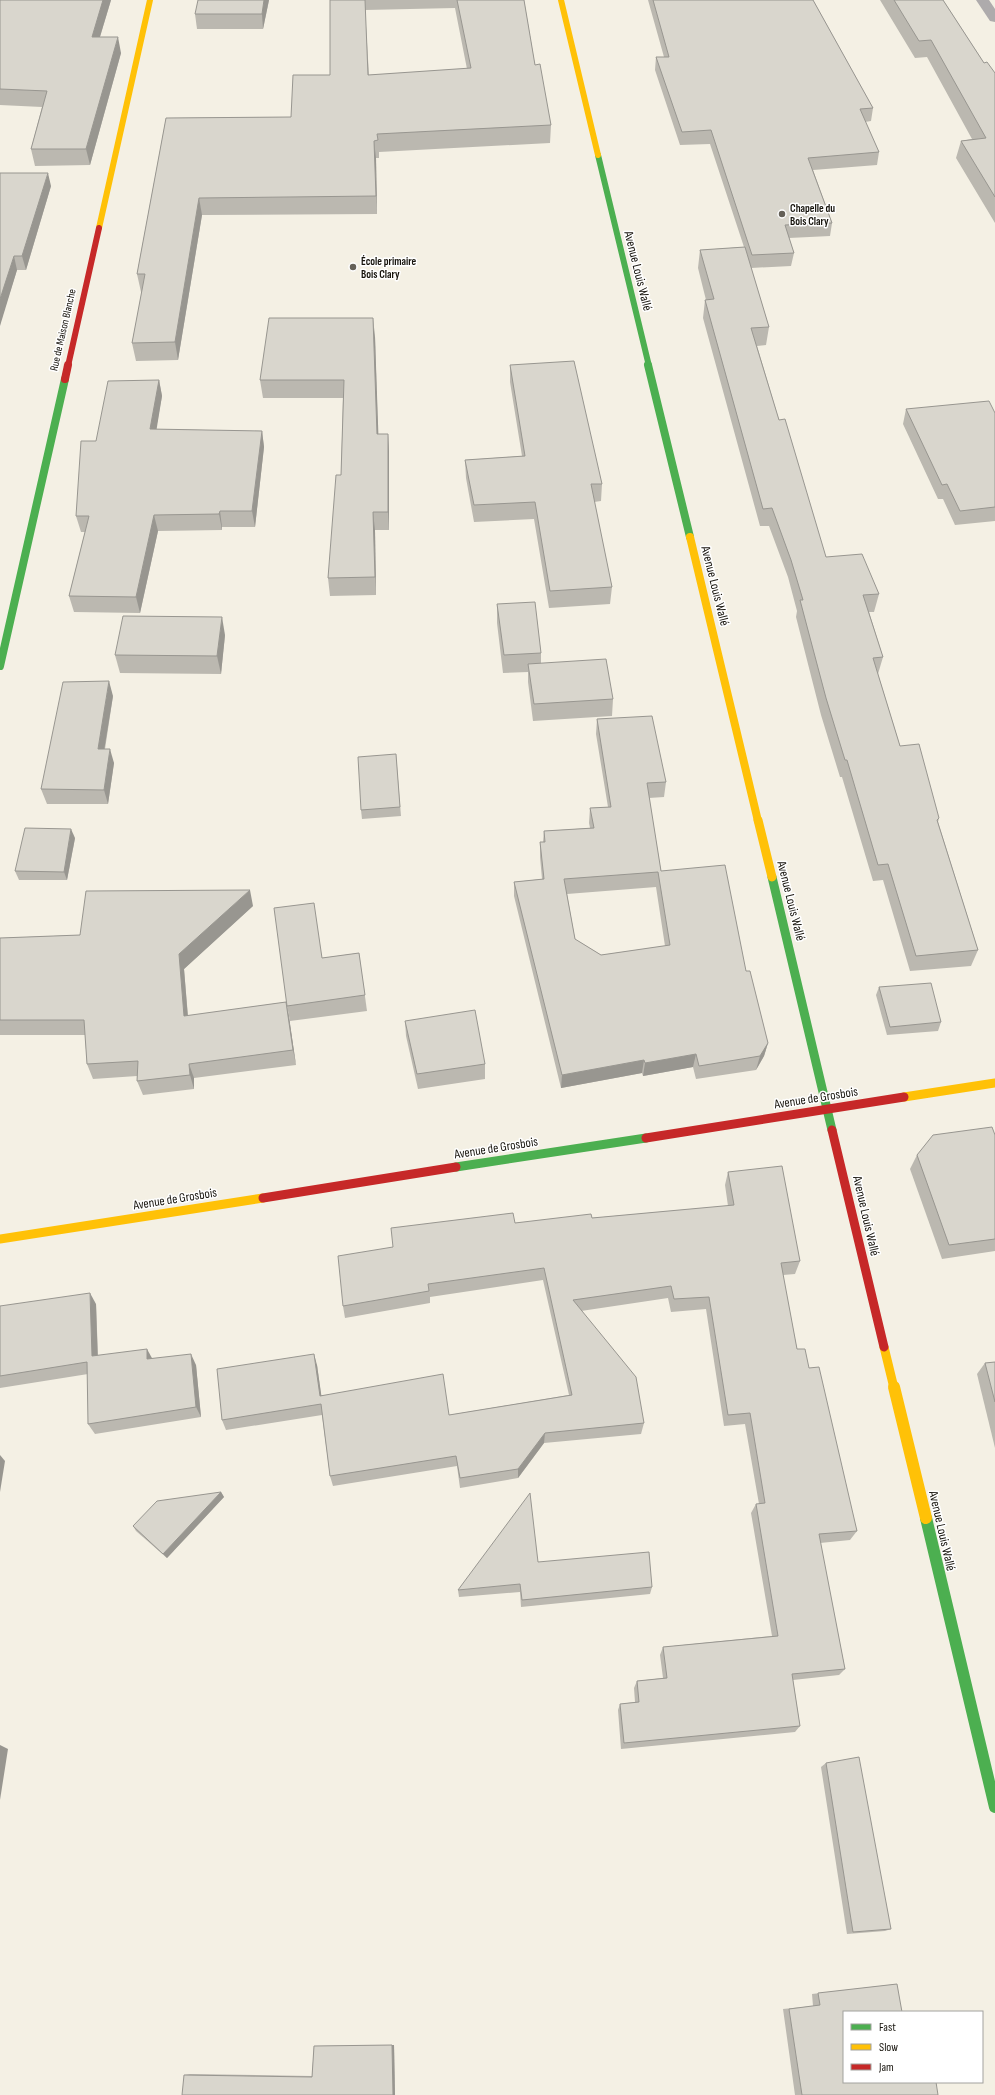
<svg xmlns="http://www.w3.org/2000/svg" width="995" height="2095" viewBox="0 0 995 2095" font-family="'Sofia Sans Condensed',sans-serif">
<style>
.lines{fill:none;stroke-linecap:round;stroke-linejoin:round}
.street{fill:#aeabac;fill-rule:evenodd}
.fast-far3{stroke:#4caf50;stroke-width:6}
.fast-far2{stroke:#4caf50;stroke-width:8}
.fast-far1{stroke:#4caf50;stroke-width:9}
.fast{stroke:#4caf50;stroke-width:12}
.slow-far3{stroke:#ffc107;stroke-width:6}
.slow-far2{stroke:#ffc107;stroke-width:8}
.slow-far1{stroke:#ffc107;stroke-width:9}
.slow{stroke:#ffc107;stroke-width:12}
.jam-far2{stroke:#c62828;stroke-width:6}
.jam-far1{stroke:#c62828;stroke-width:8}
.jam{stroke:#c62828;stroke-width:9}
.wall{fill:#bbb8b0;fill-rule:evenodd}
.shaded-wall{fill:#989690}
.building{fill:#d9d6cd;stroke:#989690;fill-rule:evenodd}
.poi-dot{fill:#646058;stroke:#fff;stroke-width:1.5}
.labels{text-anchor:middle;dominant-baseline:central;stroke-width:3;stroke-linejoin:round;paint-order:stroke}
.far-poi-label{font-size:11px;font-weight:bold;fill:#16130c;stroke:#fff;text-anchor:start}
.far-street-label{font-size:11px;fill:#16130c;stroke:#fff}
.street-label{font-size:13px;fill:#16130c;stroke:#fff}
</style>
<rect width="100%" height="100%" fill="#f4f0e4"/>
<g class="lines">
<!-- street -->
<polygon class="street" points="976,0 989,0 995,9 995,22 990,21"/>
<!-- fast-far3 -->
<polyline class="fast-far3" points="598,155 649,366"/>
<!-- fast-far2 -->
<g class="fast-far2">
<polyline points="648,365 690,537"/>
<polyline points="0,666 65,379"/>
</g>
<!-- fast-far1 -->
<g class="fast-far1">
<polyline points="772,877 832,1130"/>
<polyline points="456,1167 646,1138"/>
</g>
<!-- fast -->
<polyline class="fast" points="926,1518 995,1807"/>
<!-- slow-far3 -->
<g class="slow-far3">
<polyline points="561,0 598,155"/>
<polyline points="99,228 150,0"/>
</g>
<!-- slow-far2 -->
<polyline class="slow-far2" points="690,537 758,821"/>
<!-- slow-far1 -->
<g class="slow-far1">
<polyline points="758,820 772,877"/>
<polyline points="904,1097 995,1083"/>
<polyline points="0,1239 263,1198"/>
<polyline points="884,1347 894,1388"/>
</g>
<!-- slow -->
<polyline class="slow" points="894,1387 926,1518"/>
<!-- jam-far2 -->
<polyline class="jam-far2" points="68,366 99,228"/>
<!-- jam-far1 -->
<polyline class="jam-far1" points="65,379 68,365"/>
<!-- jam -->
<g class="jam">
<polyline points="832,1130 884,1347"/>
<polyline points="646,1138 904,1097"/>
<polyline points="263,1198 456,1167"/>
</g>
</g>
<!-- wall -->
<g class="wall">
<polygon points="0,0 111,0 100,37 121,53 90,165 35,166 31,149 42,107 0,105"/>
<polygon points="269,0 263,29 197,29 195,14"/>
<path d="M 330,0 L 524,0 L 535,65 L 551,125 L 550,143 L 379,152 L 379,158 L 376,158 L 377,214 L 202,215 L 178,360 L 136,361 L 132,343 L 142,292 L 141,292 L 137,274 L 166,118 L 291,117 L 330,75 ZM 455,8 L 467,69 L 369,75 L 365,10 Z"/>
<polygon points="648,0 813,0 873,108 871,121 865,122 879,152 877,165 813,170 832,223 830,236 789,238 794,253 791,266 751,268 769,327 766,345 757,346 779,420 826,557 879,594 874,612 869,612 883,657 878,674 900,746 939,818 938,822 978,950 971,966 910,971 883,880 873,881 842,777 840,777 821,715 796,617 797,611 788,577 769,526 760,526 703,318 705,300 706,300 698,268 700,250 744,247 710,144 680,145 655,70 656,57 664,57"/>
<polygon points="880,0 943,0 984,63 995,73 995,223 956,158 961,141 972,139 927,57 915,58"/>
<polygon points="0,173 51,186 26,270 17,270 3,314"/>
<polygon points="375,337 378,434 388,434 389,452 389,530 375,530 376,595 330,596 328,578 341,475 343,398 263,398 260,380"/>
<polygon points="510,365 602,484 601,501 594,502 612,587 610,604 549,608 534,519 474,522 466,478 465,460 522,456 510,382"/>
<polygon points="159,380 162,396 156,429 262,431 264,447 255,527 222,527 222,530 158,531 140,613 74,612 69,596 85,532 81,532 76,516 96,441"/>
<polygon points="906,409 995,413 995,521 955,525 943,499 938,499 903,424"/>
<polygon points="497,604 541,653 541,664 613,699 612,716 533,721 528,682 528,672 503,673 497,623"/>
<polygon points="225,635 221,674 120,673 115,655"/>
<polygon points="113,696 105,749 114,763 108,804 47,804 41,789"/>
<path d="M 597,719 L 666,782 L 664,797 L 649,798 L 661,871 L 746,971 L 768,1043 L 764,1056 L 756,1070 L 696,1079 L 693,1067 L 643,1076 L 642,1073 L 561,1088 L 514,896 L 514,882 L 542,879 L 540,857 L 540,842 L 543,842 L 544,831 L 590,828 L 589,823 L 590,808 L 608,807 L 596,734 ZM 656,887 L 665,946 L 601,955 L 575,939 L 567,894 Z"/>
<polygon points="396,754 401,816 362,819 361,810"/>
<polygon points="75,838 67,880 19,880 15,871"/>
<polygon points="253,906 184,969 188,1016 286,1002 289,1017 296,1065 194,1078 194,1089 143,1095 137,1081 137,1076 93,1079 87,1064 85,1035 0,1035 0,938 80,935"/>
<polygon points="359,953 367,1011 290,1021 287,1006 322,958"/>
<polygon points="879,987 941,1022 938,1031 887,1035 876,995"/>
<polygon points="405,1021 485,1064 485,1079 418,1089 406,1036"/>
<polygon points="995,1135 995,1251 942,1259 910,1169 917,1155"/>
<polygon points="728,1172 800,1261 795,1274 783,1275 797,1349 809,1368 857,1531 850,1540 820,1543 845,1669 839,1675 793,1680 800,1726 795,1732 621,1749 618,1710 620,1704 635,1702 634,1688 637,1681 663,1678 660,1655 663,1647 772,1636 751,1513 756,1504 759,1504 745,1424 724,1426 706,1309 671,1312 668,1298 581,1311 644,1423 641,1434 544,1443 518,1478 460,1488 457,1466 333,1486 330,1476 322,1415 226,1430 222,1420 317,1365 321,1395 449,1415 569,1395 543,1280 430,1297 430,1303 345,1318 343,1306 393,1247 515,1223 592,1218 728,1206 725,1185"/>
<polygon points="96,1304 98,1355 152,1358 196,1365 201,1417 95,1434 88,1424 88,1374 0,1388 0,1306"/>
<polygon points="995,1362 995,1448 977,1374 985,1363"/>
<polygon points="221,1492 224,1497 167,1558 136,1531 133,1526"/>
<polygon points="538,1562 652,1587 650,1594 521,1607 520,1592 459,1597 458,1590"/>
<polygon points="826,1763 891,1929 885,1931 847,1934 821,1767"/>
<polygon points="897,1984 844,2012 938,2095 795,2095 783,2009 813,2006 812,1994"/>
<polygon points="394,2045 395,2095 184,2075 190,2074 312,2076 314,2046"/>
</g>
<!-- shaded-wall -->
<g class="shaded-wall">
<polygon points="103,0 111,0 95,53 92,37"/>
<polygon points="264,0 269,0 263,29 262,14"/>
<polygon points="118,37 121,53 90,165 86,149"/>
<polygon points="374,141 376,158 377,214 376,196"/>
<polygon points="48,173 51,186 26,270 22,256"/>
<polygon points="199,198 202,215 178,360 175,342"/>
<polygon points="14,256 17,270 0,326 0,299"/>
<polygon points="373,318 375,337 379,452 377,434"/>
<polygon points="159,380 162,396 154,445 150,429"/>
<polygon points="262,431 264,447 255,527 252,511"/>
<polygon points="388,434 389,452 389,530 388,512"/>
<polygon points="220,511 222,527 222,530 219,514"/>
<polygon points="373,512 375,530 376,595 375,577"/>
<polygon points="154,515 158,531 140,613 136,597"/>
<polygon points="222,617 225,635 221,674 217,656"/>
<polygon points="109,681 113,696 102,763 98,749"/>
<polygon points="110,749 114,763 108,804 104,790"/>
<polygon points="71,829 75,838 67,880 64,872"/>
<polygon points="250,890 253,906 184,969 189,1031 184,1016 179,954"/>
<polygon points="286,1002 289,1017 296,1065 293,1050"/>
<polygon points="768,1043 764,1056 756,1070 760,1056"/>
<polygon points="696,1054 693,1067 643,1076 645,1063"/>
<polygon points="644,1060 642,1073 561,1088 562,1075"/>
<polygon points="189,1064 194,1078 194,1089 190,1075"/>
<polygon points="90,1293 96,1304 98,1367 92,1356"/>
<polygon points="147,1349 153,1360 147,1359"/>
<polygon points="191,1354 196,1365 201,1417 196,1407"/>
<polygon points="314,1354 317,1365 323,1407 320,1396"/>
<polygon points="545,1433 544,1443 518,1478 518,1469"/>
<polygon points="0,1455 5,1461 0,1492"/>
<polygon points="221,1492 224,1497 167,1558 163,1554"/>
<polygon points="0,1745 8,1749 0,1800"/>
<polygon points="392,2045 394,2045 395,2095 393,2095"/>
</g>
<!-- building -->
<g class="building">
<polygon points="0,0 103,0 92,37 118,37 86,149 31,149 47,91 0,89"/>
<polygon points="198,0 264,0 262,14 195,14"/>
<polygon points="330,0 365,0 368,75 471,68 457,0 524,0 535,65 540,64 551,125 377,134 378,140 374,141 376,196 199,198 175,342 132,343 145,274 137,274 166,118 291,117 293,75 330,75"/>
<polygon points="653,0 813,0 873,108 860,109 879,152 808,158 832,223 785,225 794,253 752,255 711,130 682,132 656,57 669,57"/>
<polygon points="894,0 943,0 984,63 987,62 995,73 995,197 961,141 986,138 931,40 919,41"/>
<polygon points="0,173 48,173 22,256 14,256 0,299"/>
<polygon points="745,247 769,327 751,328 779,420 785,419 826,557 862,554 879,594 863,595 883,657 873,658 900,746 919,744 939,818 937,820 978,950 916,956 888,864 878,865 847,760 845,760 826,698 800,600 803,600 791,560 772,508 763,509 705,300 714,299 700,250"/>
<polygon points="269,318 373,318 377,434 388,434 388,512 373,512 375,577 328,578 336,475 341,475 344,380 260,380"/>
<polygon points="574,361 602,484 591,484 612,587 550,591 535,502 474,505 465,460 525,456 510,365"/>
<polygon points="159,380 150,429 262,431 252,511 220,511 219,514 154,515 136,597 69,596 89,516 76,516 81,441 96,441 108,381"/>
<polygon points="989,401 995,413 995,507 960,511 947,484 942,485 906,409"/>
<polygon points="535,602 541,653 504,655 497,604"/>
<polygon points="123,616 222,617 217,656 115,655"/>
<polygon points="606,659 613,699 534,704 528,664"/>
<polygon points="109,681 98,749 110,749 104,790 41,789 63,682"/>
<path d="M 652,716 L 666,782 L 647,783 L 661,871 L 725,865 L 746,971 L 750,971 L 768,1043 L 760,1056 L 699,1066 L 696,1054 L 645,1063 L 644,1060 L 562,1075 L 514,882 L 544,879 L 540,842 L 545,842 L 544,831 L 594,828 L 590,808 L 611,807 L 597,719 ZM 658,872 L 670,945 L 601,955 L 575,939 L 564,879 Z"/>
<polygon points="396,754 400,807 361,810 358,757"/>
<polygon points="25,828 71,829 64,872 15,871"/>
<polygon points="250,890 179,954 184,1016 286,1002 293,1050 189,1064 190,1075 137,1081 138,1061 87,1064 84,1020 0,1020 0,938 80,935 86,891"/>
<polygon points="314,903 322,958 359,953 365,995 287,1006 274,908"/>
<polygon points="931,983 941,1022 890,1027 879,987"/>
<polygon points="475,1010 485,1064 417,1074 405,1021"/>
<polygon points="992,1127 995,1135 995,1239 949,1245 917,1155 933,1135"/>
<polygon points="782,1166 800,1261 781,1263 797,1349 805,1349 809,1368 819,1367 857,1531 819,1534 845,1669 792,1674 800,1726 624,1743 620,1704 639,1702 637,1681 667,1678 663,1647 778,1636 756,1504 765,1503 750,1413 728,1415 709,1297 674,1299 671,1286 573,1300 636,1377 644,1423 545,1433 518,1469 460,1478 456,1456 330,1476 321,1404 222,1420 217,1369 314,1354 320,1396 443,1374 449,1415 572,1395 544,1268 428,1284 429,1291 343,1306 338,1256 393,1247 391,1228 513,1213 515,1223 591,1214 592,1218 734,1205 728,1172"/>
<polygon points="90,1293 92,1356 147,1349 147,1359 191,1354 196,1407 88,1424 87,1362 0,1376 0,1306"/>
<polygon points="995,1362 995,1402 985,1363"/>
<polygon points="221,1492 163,1554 133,1526 157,1501"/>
<polygon points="530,1493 538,1562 649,1552 652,1587 522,1600 520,1584 458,1590"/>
<polygon points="859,1757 891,1929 853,1932 826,1763"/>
<polygon points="897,1984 902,2012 844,2012 844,2082 936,2082 938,2095 802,2095 789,2009 820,2005 818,1993"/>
<polygon points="392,2045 393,2095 182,2095 184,2075 312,2077 314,2046"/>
</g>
<!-- markers -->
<g class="poi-dot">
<circle cx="782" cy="214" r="4"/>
<circle cx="353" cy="267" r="4"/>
</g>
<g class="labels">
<!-- far-poi labels -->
<g class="far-poi-label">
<text x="790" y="208">Chapelle du<tspan x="790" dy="13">Bois Clary</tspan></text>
<text x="361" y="261">École primaire<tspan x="361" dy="13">Bois Clary</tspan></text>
</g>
<!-- far-street labels -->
<g class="far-street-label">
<text transform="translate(63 330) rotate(-77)">Rue de Maison Blanche</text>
</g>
<!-- street labels -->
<g class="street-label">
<text transform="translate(638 271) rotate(76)">Avenue Louis Wallé</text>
<text transform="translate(715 586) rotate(76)">Avenue Louis Wallé</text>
<text transform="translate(791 901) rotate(76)">Avenue Louis Wallé</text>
<text transform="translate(816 1098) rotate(-9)">Avenue de Grosbois</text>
<text transform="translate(496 1148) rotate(-9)">Avenue de Grosbois</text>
<text transform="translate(175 1199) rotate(-9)">Avenue de Grosbois</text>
<text transform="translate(866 1216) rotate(77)">Avenue Louis Wallé</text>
<text transform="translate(942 1531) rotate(77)">Avenue Louis Wallé</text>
</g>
</g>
<!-- legend -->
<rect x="843" y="2011" width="140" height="72" fill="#ffffff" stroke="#a2a19e"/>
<rect x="851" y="2024" width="20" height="6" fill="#4caf50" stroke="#a2a19e"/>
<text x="879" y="2031" font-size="12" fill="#16130c">Fast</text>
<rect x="851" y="2044" width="20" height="6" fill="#ffc107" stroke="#a2a19e"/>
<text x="879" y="2051" font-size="12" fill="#16130c">Slow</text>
<rect x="851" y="2064" width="20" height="6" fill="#c62828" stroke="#a2a19e"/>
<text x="879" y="2071" font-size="12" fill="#16130c">Jam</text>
</svg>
